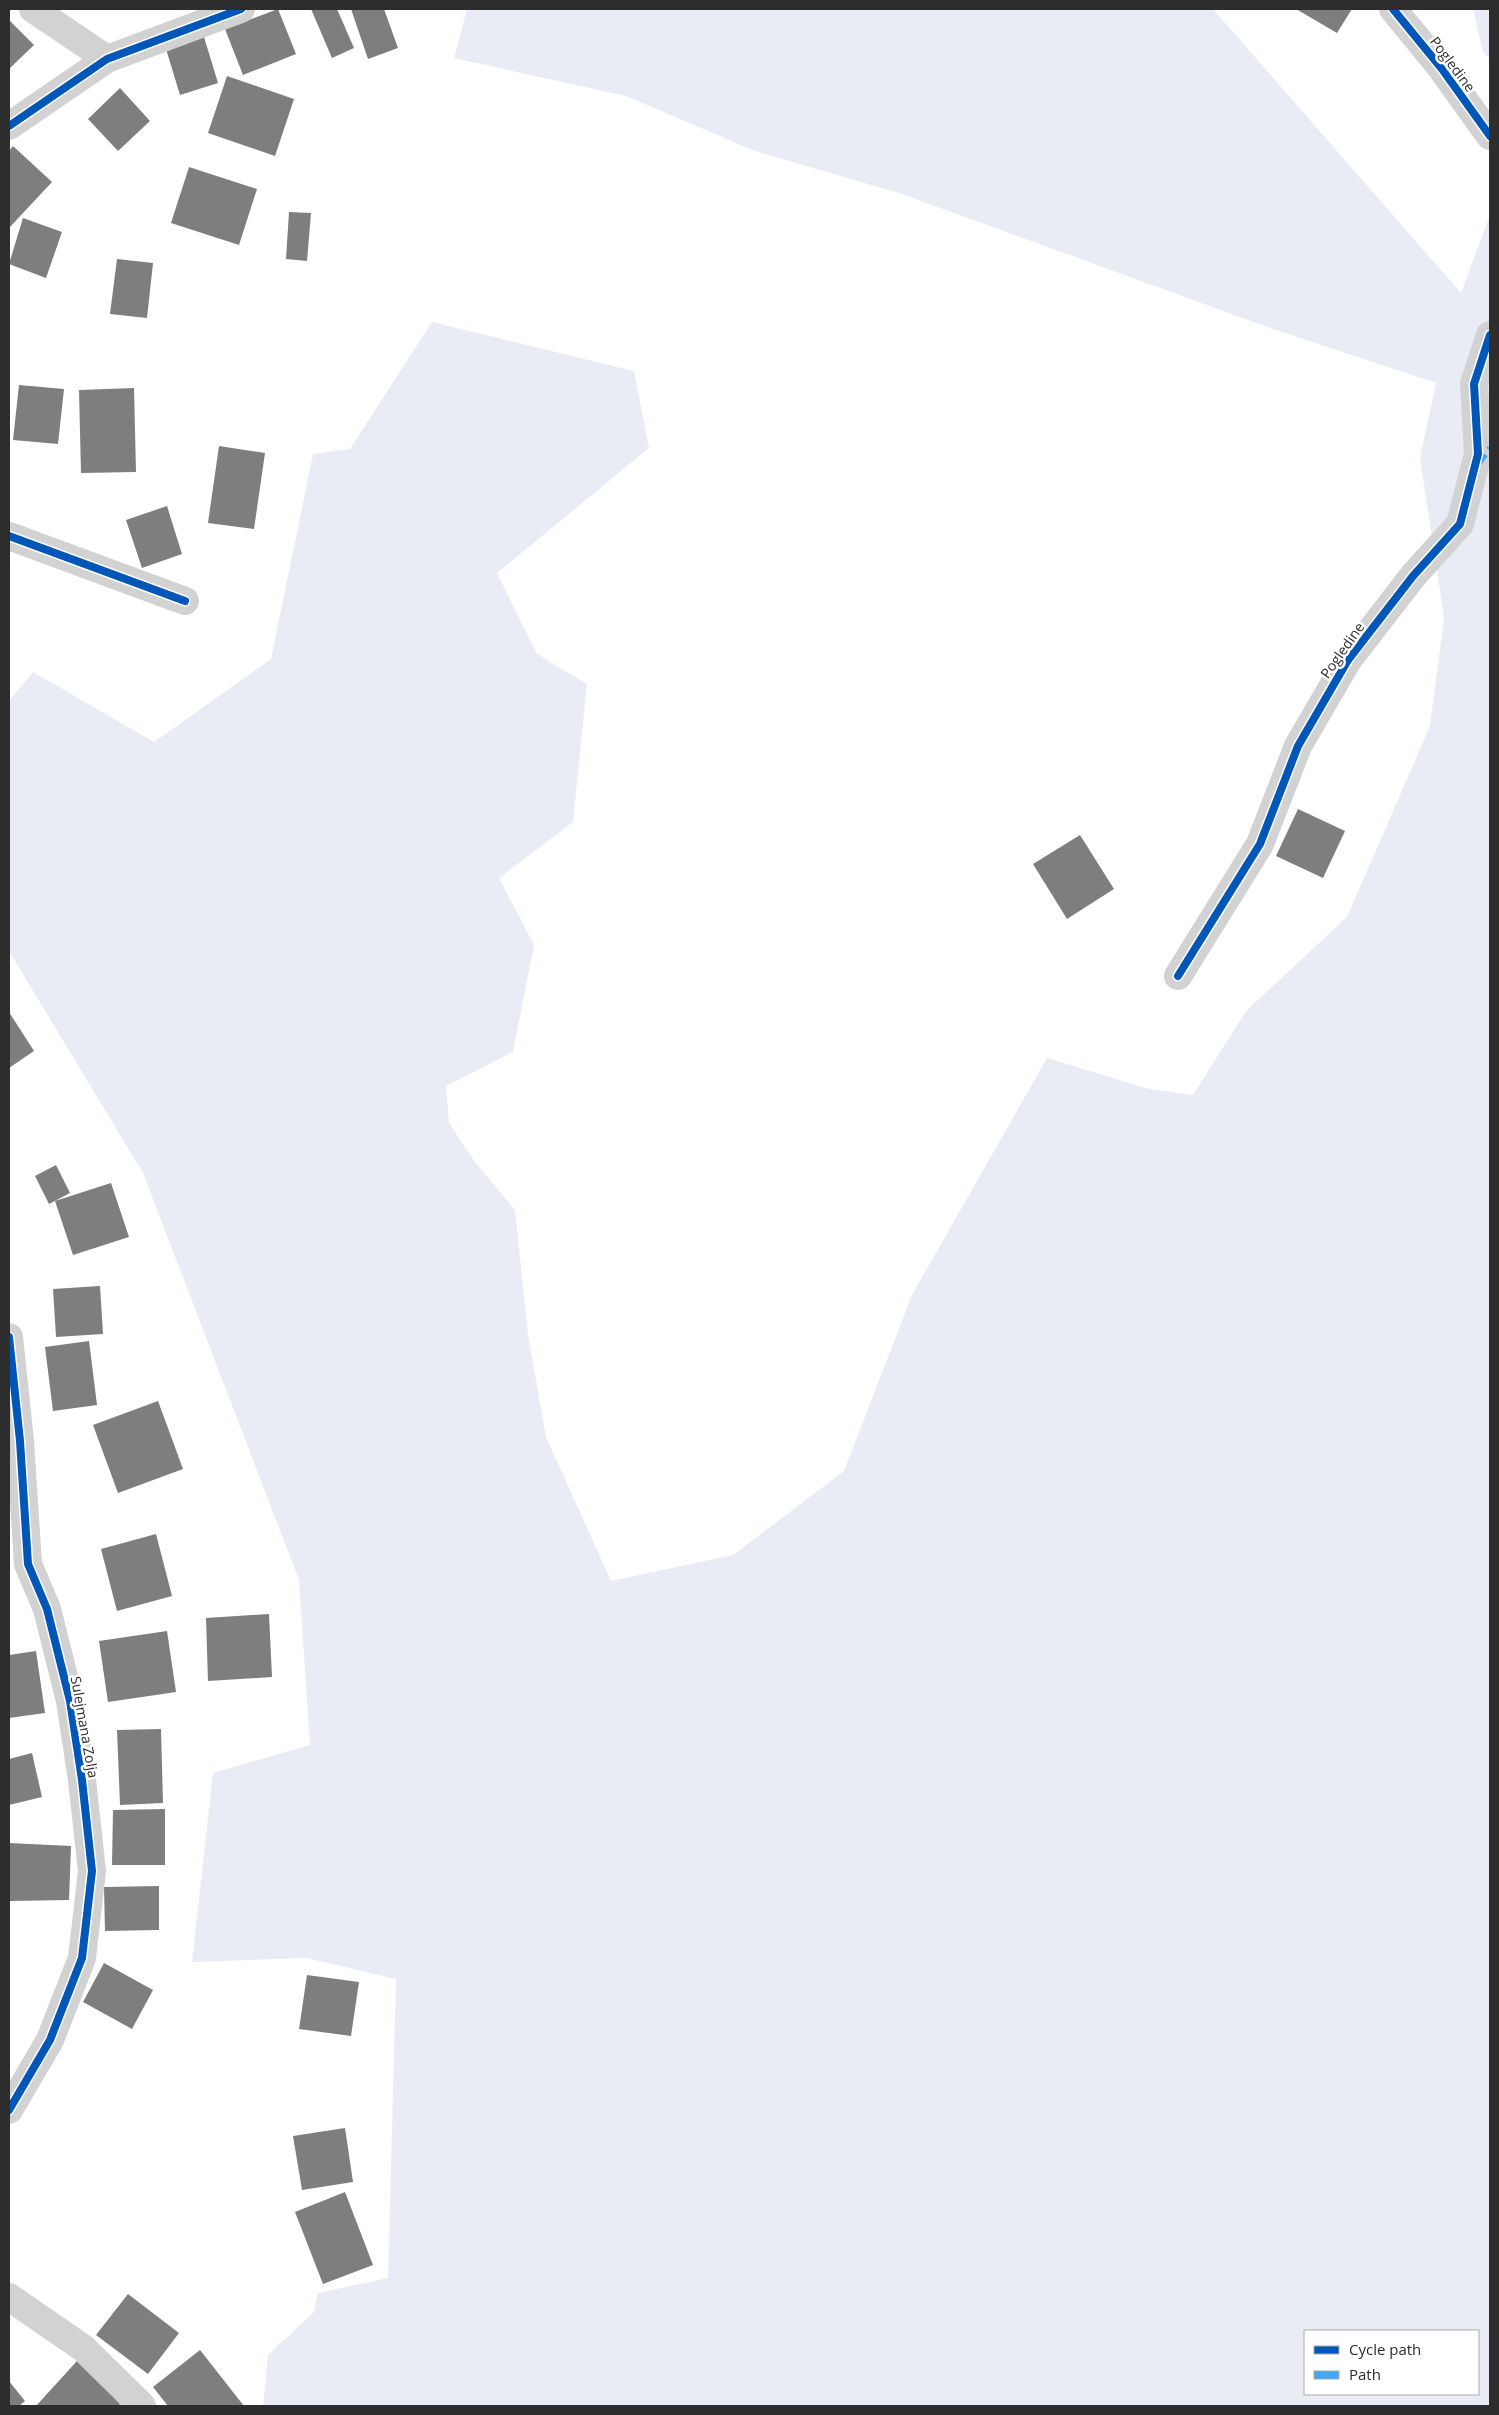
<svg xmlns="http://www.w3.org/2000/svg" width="1499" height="2415" viewBox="0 0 1499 2415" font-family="'Open Sans',sans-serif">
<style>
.green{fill:#eaecf5;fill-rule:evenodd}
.building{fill:#7e7e7e}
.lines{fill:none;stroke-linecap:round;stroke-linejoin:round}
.minor{stroke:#d2d2d2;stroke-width:28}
.quiet{stroke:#3fa9f5;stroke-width:6;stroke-dasharray:12 6;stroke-linecap:butt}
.cycleway-casing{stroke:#fff;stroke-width:11}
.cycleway{stroke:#0057b8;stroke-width:8}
.labels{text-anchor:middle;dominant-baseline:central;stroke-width:5;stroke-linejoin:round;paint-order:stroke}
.street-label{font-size:14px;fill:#2d2d2d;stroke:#fff}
</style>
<rect width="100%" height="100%" fill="#fff"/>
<!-- green -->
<g class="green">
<path d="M 467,9 L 1213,9 L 1461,293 L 1490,215 L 1490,2406 L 263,2406 L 268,2355 L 314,2312 L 318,2293 L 388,2278 L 396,1979 L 307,1958 L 192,1962 L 213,1773 L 310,1745 L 299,1580 L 143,1173 L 9,951 L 9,701 L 33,672 L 154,742 L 271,659 L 313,454 L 350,449 L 432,322 L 634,371 L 649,448 L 497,573 L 537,654 L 587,684 L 573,822 L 499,878 L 534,945 L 513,1052 L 446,1086 L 449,1123 L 475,1162 L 515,1210 L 528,1335 L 546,1437 L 611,1581 L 733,1555 L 844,1471 L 912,1295 L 1047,1058 L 1149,1089 L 1193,1095 L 1246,1011 L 1347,917 L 1430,726 L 1444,618 L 1420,458 L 1436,383 L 1273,329 L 902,194 L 755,151 L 626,96 L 454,58 ZM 1305,2331 L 1478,2331 L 1478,2394 L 1305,2394 Z"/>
<polygon points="1473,9 1490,9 1490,59 1483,52"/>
</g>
<!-- building -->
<g class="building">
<polygon points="278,9 296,54 243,75 225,29"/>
<polygon points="311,9 337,9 354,48 332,58"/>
<polygon points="351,9 384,9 398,48 368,59"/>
<polygon points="1296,9 1352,9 1337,33"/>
<polygon points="9,20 34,45 9,69"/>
<polygon points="204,37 218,83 180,95 166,49"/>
<polygon points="227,76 294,99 275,156 208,133"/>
<polygon points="120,88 150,121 118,151 88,119"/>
<polygon points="13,146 52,182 9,228 9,151"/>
<polygon points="189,167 257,189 239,245 171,223"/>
<polygon points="289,212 311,213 307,261 286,259"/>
<polygon points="23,218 62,232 46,278 9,264"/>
<polygon points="117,259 153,263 147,318 110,314"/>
<polygon points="19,385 64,389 58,444 13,440"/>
<polygon points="134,388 136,472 81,473 79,390"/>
<polygon points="219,446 265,453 254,529 208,523"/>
<polygon points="167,506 182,554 142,568 126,520"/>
<polygon points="1298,809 1345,831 1323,878 1276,856"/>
<polygon points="1080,835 1114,889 1067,919 1033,864"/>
<polygon points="9,1012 34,1051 9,1068"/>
<polygon points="56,1165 70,1193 49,1204 35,1176"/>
<polygon points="111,1183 129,1237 73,1255 55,1201"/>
<polygon points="100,1286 103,1334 56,1337 53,1289"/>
<polygon points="89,1341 97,1405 53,1411 45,1347"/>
<polygon points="158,1401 183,1469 118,1493 93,1425"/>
<polygon points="156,1534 172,1596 117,1611 101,1549"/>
<polygon points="269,1614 272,1677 208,1681 206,1618"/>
<polygon points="167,1631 176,1692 108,1702 99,1641"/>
<polygon points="36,1651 45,1713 9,1718 9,1655"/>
<polygon points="161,1729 163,1803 120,1805 117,1730"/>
<polygon points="32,1753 42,1797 9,1805 9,1759"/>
<polygon points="165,1809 165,1865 112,1865 113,1810"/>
<polygon points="9,1843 71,1846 69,1900 9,1901"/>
<polygon points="159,1886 159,1930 105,1931 104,1887"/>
<polygon points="104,1963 153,1990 132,2029 83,2002"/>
<polygon points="307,1975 359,1982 351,2036 299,2029"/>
<polygon points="345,2128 353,2182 302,2190 293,2136"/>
<polygon points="345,2192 373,2265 323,2284 295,2212"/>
<polygon points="128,2294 179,2333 148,2374 96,2335"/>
<polygon points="200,2350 244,2406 168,2406 153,2387"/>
<polygon points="77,2361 122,2402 118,2406 36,2406"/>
<polygon points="9,2381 25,2401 19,2406 9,2406"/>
</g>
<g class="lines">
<!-- minor -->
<g class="minor">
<polyline points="33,9 107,59"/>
<polyline points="1393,9 1442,69 1490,136"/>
<polyline points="9,126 107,59 241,9"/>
<polyline points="9,536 185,601"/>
<polyline points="1178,976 1260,844 1298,746 1348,660 1413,576 1460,524 1478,454 1474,384 1490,335"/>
<polyline points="9,1337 20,1441 28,1564 47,1609 70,1701 82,1780 92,1871 82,1958 50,2040 9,2110"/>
<polyline points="9,2297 83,2348 142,2406"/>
</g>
<!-- quiet -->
<polyline class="quiet" points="1478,464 1490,448"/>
<defs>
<g id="cycleway">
<polyline points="1393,9 1442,69 1490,136"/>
<polyline points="9,126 107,59 241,9"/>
<polyline points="9,536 185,601"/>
<polyline points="1178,976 1260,844 1298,746 1348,660 1413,576 1460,524 1478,454 1474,384 1490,335"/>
<polyline points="9,1337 20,1441 28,1564 47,1609 70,1701 82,1780 92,1871 82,1958 50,2040 9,2110"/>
</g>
</defs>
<!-- cycleway casing -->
<use href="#cycleway" class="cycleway-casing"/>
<!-- cycleway -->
<use href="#cycleway" class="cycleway"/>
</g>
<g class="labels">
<!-- street labels -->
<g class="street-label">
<text transform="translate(1453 64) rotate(53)">Pogledine</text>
<text transform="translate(1342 650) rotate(-55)">Pogledine</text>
<text transform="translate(85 1727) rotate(80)">Sulejmana Zolja</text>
</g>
</g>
<!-- border -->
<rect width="1499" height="2415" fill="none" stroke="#2d2d2d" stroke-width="20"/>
<!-- legend -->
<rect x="1304" y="2330" width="175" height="65" fill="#ffffff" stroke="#ababab"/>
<rect x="1314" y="2346" width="25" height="8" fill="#0057b8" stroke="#ababab"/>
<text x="1349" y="2355" font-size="15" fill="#2d2d2d">Cycle path</text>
<rect x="1314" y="2371" width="25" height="8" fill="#3fa9f5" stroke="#ababab"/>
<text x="1349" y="2380" font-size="15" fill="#2d2d2d">Path</text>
</svg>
